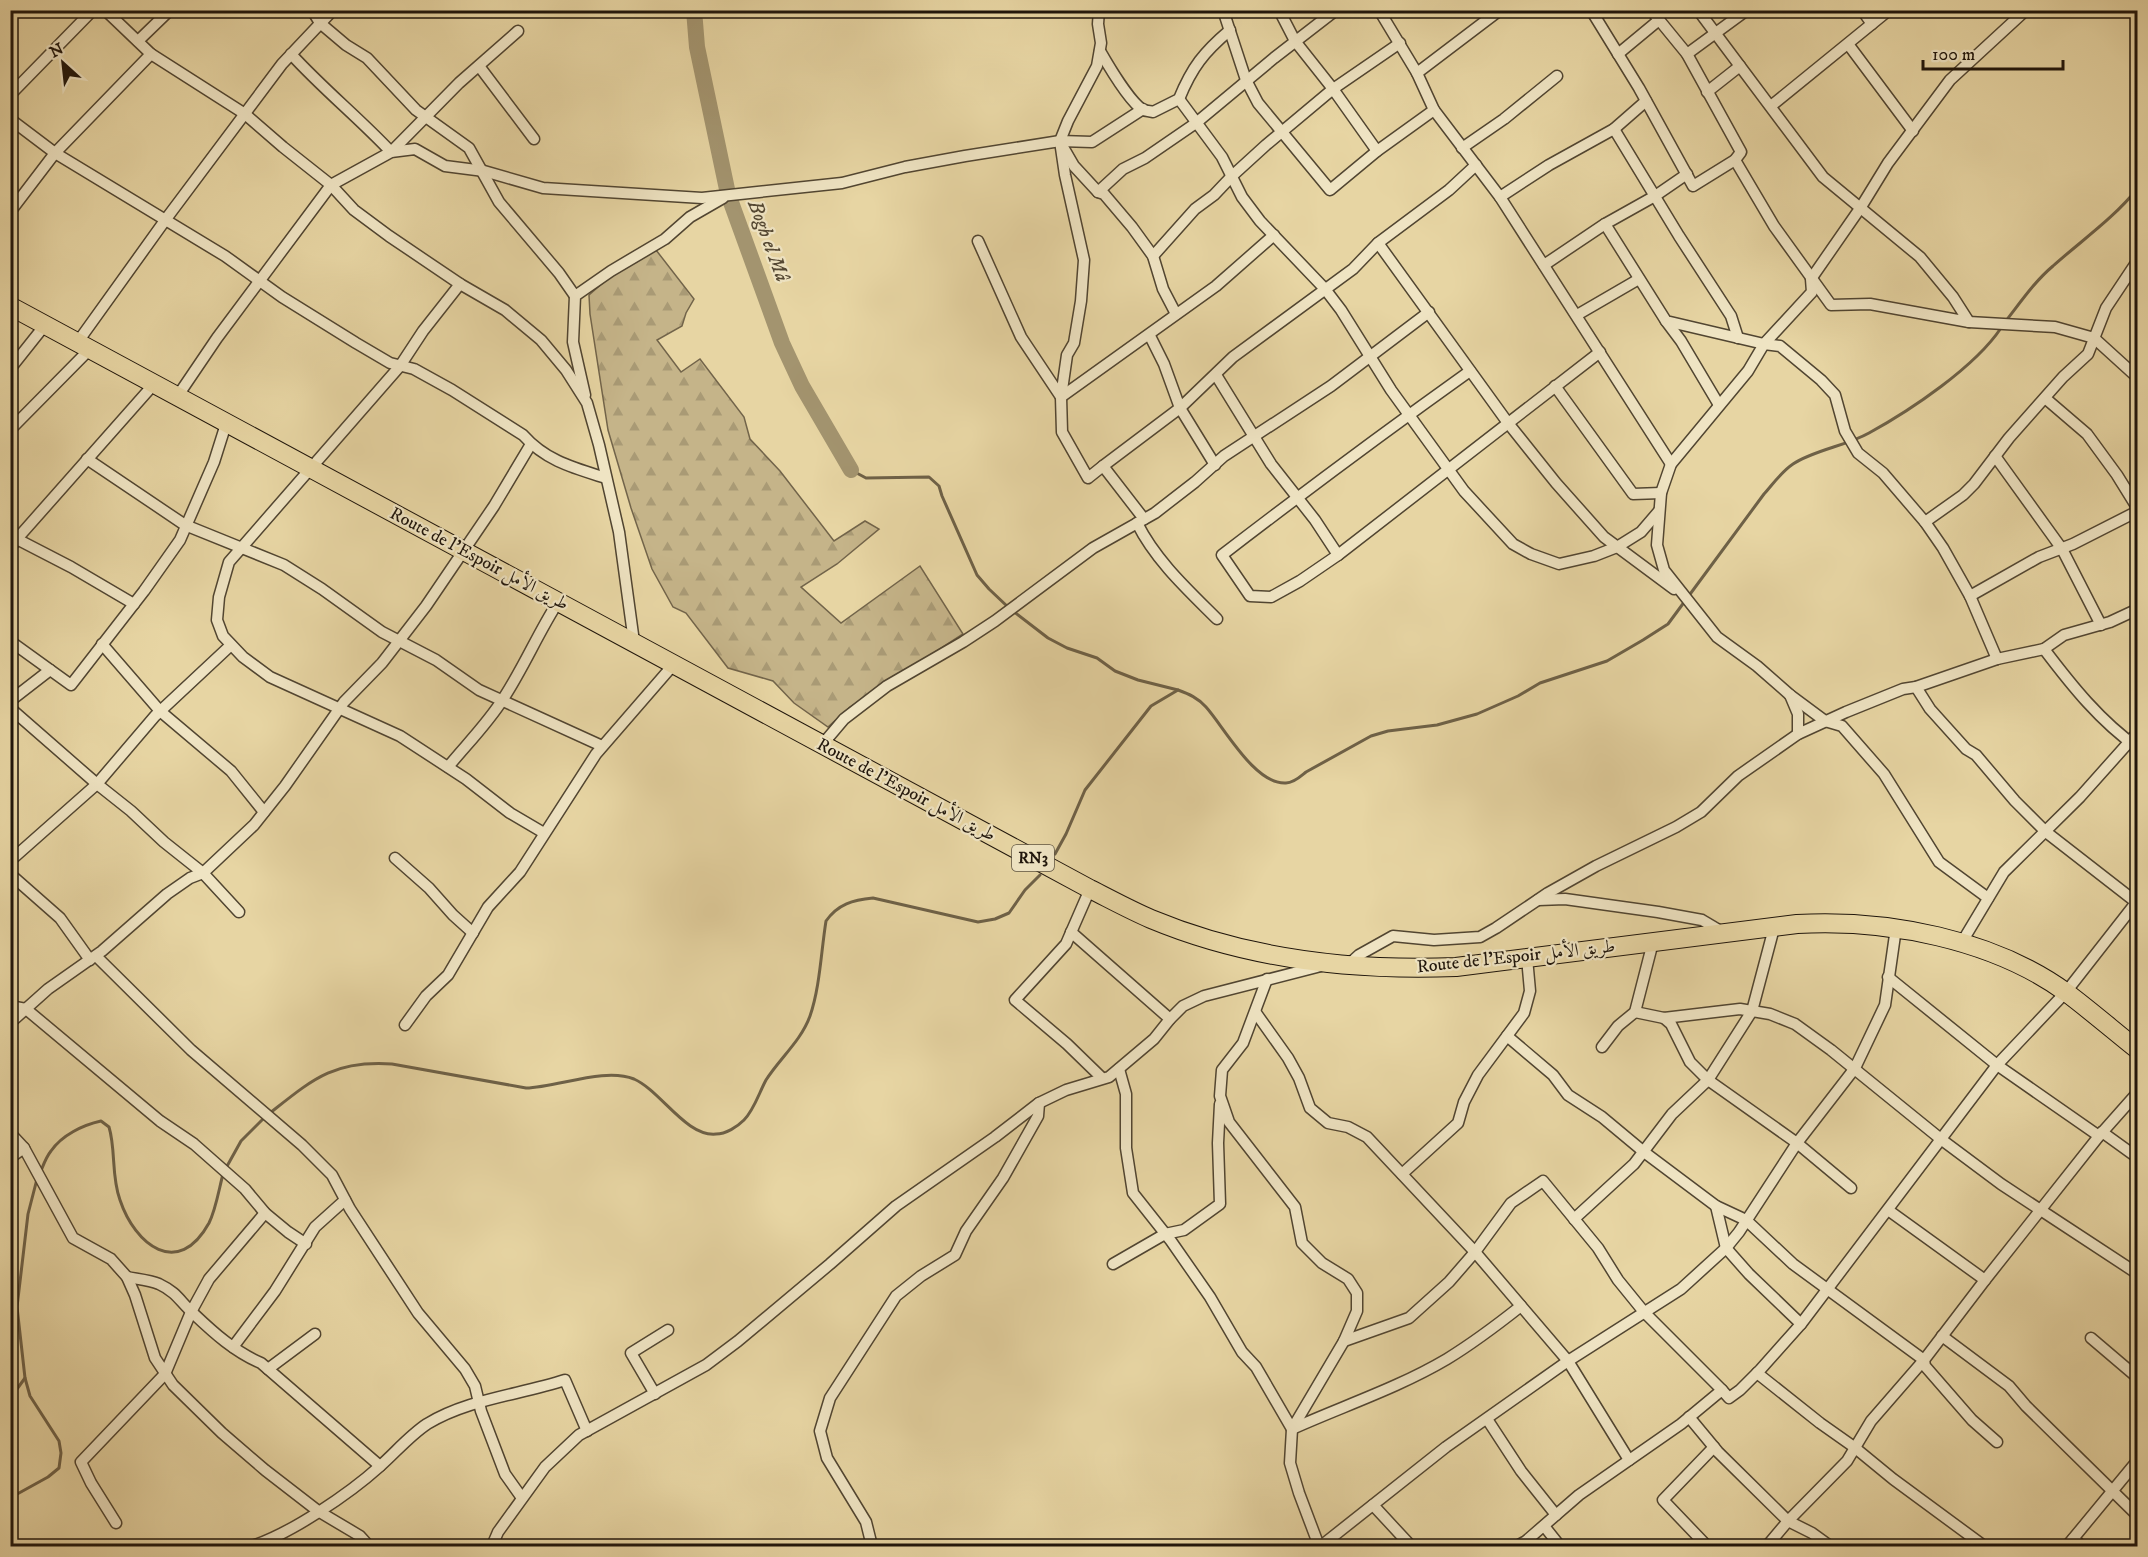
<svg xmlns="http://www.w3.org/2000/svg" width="2148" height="1557" viewBox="0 0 2148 1557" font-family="'IM FELL DW Pica',Amiri,serif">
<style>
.forest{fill:url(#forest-firs);stroke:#72644a;stroke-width:1.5}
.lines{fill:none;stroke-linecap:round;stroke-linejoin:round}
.stream{stroke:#6e6147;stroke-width:3}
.river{stroke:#a3946f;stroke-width:16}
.street-casing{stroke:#514531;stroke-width:13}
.highway-casing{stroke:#1f150b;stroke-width:20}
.street{stroke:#efe4c3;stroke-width:10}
.highway{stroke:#e7d5a3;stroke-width:18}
.labels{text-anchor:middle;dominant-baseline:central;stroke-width:4.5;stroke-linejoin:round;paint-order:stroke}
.shield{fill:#efe4c3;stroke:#5d5342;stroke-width:1.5}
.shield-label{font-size:16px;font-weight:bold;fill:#1f150b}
.street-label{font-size:18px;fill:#1f150b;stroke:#efe4c3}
.water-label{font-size:20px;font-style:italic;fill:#544833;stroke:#efe4c3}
</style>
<defs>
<pattern id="forest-firs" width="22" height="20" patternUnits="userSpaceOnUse" patternTransform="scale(1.5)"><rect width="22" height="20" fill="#c5b489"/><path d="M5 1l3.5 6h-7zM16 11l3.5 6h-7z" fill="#a99a75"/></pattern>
</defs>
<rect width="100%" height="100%" fill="#e7d5a3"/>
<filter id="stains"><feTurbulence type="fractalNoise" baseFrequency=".00333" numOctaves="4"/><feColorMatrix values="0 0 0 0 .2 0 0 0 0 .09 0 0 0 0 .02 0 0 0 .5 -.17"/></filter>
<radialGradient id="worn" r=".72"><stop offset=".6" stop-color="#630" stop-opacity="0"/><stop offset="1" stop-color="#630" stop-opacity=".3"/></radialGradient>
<!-- forest -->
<polygon class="forest" points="656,250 694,299 686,313 682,326 657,340 681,372 700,359 744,417 750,439 780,471 834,541 865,521 879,529 837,564 801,587 841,623 920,566 963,634 850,707 828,727 794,703 773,681 728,668 686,613 673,607 652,569 631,508 608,430 590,314 589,295 613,274"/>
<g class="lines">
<!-- stream -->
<g class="stream">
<path d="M 2005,322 C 2020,303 2034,282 2053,266 C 2082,240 2113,219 2138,188"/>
<polyline points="851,470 866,478 929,477 939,486 942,496 977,575 989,589 1008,607"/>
<polyline points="1013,611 1048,638 1067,648 1097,658 1115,671 1138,680 1178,690"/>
<path d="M 1055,854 L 1066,834 L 1085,790 L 1151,706 L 1178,690 C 1189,694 1198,698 1206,707 C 1224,727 1255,785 1286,783 C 1294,783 1301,776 1306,772 L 1371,736 L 1388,731 L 1437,725 L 1477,714 L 1518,696 L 1540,683 L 1607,661 L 1643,640 L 1668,624 L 1764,494 C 1773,484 1781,472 1793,464 C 1814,450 1846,446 1869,433 C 1911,410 1975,367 2001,328"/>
<path d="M 270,1113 C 313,1079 334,1060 392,1064 L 526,1088 C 558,1087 605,1067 634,1079 C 661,1091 686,1137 716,1134 C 726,1134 737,1127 744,1120 C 754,1110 759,1093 766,1080 C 780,1058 801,1041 810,1016 C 820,987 821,952 826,921 C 838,904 853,900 873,898 L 978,922 L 995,919 L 1009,913 L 1025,890 L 1040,875"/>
<polyline points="226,1168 241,1141 265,1117"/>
<path d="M 40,1173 C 43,1166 46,1157 51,1151 C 62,1135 83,1125 101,1121 L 109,1127 C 116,1150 111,1176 120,1200 C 135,1245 178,1279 209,1223 C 216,1209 219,1189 223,1174"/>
<polyline points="10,1393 17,1389 25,1378"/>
<polyline points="10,1498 48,1477 59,1468 61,1453 59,1441 30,1396 25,1378 17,1307 28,1214 37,1179"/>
</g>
<!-- river -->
<polyline class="river" points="694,10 697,47 728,194 782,343 802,386 851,470"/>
<defs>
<g id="street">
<polyline points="105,10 151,54 245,114 283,147 331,185 354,210 389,236 460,284 505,310 541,340 566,370 587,403 599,445 619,532 634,642"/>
<polyline points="312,10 320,23 346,45 367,58 416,110 469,148 499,202 559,273 575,296"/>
<polyline points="1099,10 1098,24 1101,43 1097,66 1068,121 1060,141 1065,175 1084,260 1081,301 1074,343 1067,355 1061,397 1062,432 1088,478 1103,466 1144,519"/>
<polyline points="1223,10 1246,80 1258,103 1330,190 1377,151 1434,110"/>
<polyline points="1279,10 1295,41 1333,89 1377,151"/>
<polyline points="1379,10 1417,73 1434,110 1500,197 1671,464"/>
<polyline points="1591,10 1639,88 1693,186 1735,160 1741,152 1687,54 1651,10"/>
<polyline points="1698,10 1823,177 1920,257 1953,297 1969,322"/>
<polyline points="1862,10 1872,24"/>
<polyline points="2129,10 2138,16"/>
<polyline points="138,41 170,10"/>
<polyline points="1848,44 1913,131"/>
<path d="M 1100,51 C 1108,65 1130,102 1143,110 C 1146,111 1150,111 1153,112 L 1179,99 C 1192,67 1204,52 1230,30"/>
<path d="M 291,54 C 323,89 359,118 391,152 L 459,83 L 518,31"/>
<polyline points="1618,54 1659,20"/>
<polyline points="1687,54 1747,10"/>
<polyline points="479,66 534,139"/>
<polyline points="1417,73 1500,10"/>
<polyline points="1707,92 1740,66"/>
<polyline points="10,95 93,10"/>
<polyline points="1179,99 1222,157 1242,197 1260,221 1325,289 1341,310 1391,390 1464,491 1513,544 1531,554 1559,564 1594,556 1617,547 1641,532 1659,511"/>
<polyline points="1771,106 1889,10"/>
<path d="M 10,119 L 55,153 L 225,256 L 282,297 L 356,343 L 390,363 L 414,369 L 452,390 L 523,435 C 546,461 574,468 606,478"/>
<polyline points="1614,129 1679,236 1731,316 1738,338"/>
<polyline points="1063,147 1074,166 1098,192 1104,194 1132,227 1153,256 1163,289 1176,314"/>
<polyline points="1462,148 1504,119 1557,76"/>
<polyline points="1735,160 1774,226 1831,305 1870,304 1969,322 2055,327 2094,338 2138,378"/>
<polyline points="1098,192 1123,169 1145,158 1196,123 1274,58 1336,10"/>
<polyline points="1500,197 1549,165 1614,129 1646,101"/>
<polyline points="10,212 55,153 151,54"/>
<polyline points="1605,224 1666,321 1764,344 1780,346 1821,380 1835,395 1845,431 1858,453 1883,473 1925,522 1943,548 1970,596 1997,659"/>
<polyline points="978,241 1021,337 1061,397 1216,286 1274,235"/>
<polyline points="1378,243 1508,423 1556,483 1604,537 1674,589"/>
<polyline points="1153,256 1195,209 1214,195 1232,176 1266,145 1333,89 1400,43"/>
<polyline points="1544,265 1605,224 1655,196 1687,174"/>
<polyline points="460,284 423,331 400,366 229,562 219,597 217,620 223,636 243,657 270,677 400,736 466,779 510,813 544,833"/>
<polyline points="1577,315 1639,279"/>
<polyline points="1666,321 1681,341 1719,405"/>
<polyline points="1150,336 1164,364 1180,408 1215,465"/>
<polyline points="77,343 166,219 282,64 333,10"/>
<polyline points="10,369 45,325"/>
<path d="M 1470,371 C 1386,431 1304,492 1222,555 L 1250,596 L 1271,597 L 1300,581 L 1338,555 L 1600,352"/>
<polyline points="1216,375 1271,464 1315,520 1338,555"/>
<polyline points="1555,386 1633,494 1661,493"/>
<polyline points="585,395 573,342 575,296 611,271 665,239 690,217 723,198"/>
<polyline points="177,397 217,338 331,185 391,152 415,149 445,166 484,171 543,188 702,198 842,183 905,167 965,156 1060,141 1092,142 1143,109"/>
<polyline points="2045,398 2087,434 2117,475 2138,509"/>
<polyline points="10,430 90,349"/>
<polyline points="1995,456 2062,549 2101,625"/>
<polyline points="87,459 185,525 284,565 322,589 382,632 436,660 479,690 602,746"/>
<polyline points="1103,466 1180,408 1233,357 1353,269 1378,243 1449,190 1476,165"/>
<polyline points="1925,522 1963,495 1974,484 2009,438 2063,377 2088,354 2106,308 2138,260"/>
<path d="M 1137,523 C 1156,561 1188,590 1217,619"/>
<polyline points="11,536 71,567 134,604"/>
<polyline points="10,549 16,540 154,384"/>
<polyline points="1970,596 2039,557 2073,544 2138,511"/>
<polyline points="10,641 71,685 144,591 180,540 214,462 226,424"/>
<polyline points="102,644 160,711 231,771 264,812"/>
<path d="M 2044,649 C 2072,686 2100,721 2138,748"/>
<polyline points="1916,687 1930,709 1966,749 1976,755 2015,801 2046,832 2136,902"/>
<polyline points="1790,695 1798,714 1798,734"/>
<polyline points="10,701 50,670"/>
<polyline points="10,708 97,784 131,811 164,842 203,873 239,912"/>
<polyline points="822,745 844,719 887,686 963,642 995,621 1093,548 1155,513 1195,482 1224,456 1331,386 1429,312"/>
<path d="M 448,767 C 466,745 488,723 503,699 C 524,667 538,633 558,602"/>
<polyline points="395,858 429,888 453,915 473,933"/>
<polyline points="10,861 97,784 155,716 231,645"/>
<polyline points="10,874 60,918 90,960"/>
<polyline points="1090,889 1066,944 1015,1000 1067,1044 1102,1078"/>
<polyline points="1988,898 1939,862 1884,774 1842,726 1825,721 1790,695 1757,666 1717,637 1664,570 1657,545 1661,493 1671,464 1748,371 1764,344 1812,292 1811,279 1861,207 1888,163 1950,80 2026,10"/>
<polyline points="1538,900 1565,899 1658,912 1702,920 1724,933"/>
<polyline points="1071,932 1170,1019"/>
<polyline points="1962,942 2004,872 2080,797 2138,732"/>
<polyline points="96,956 191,1050 302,1145 332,1175 350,1209 418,1313 465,1369 475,1386 481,1411 505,1474 522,1498"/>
<polyline points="1348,965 1359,955 1393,936 1434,940 1480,937 1496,928 1548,893 1596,866 1676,827 1701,812 1738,776 1798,734 1846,712 1903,689 1916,687 1997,659 2044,649 2064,635 2110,622 2138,609"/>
<polyline points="1888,977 1997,1065 2099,1136"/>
<polyline points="1267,979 1243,1043 1222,1070 1220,1096 1229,1122 1295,1207 1302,1243 1322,1263 1348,1279 1357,1293 1357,1311 1344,1341 1292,1429 1290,1463 1299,1493 1319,1546"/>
<polyline points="10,1006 26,1009 160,1121 194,1144 245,1189 265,1213 288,1232 306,1244"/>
<polyline points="1635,1012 1664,1018 1740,1009 1770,1014 1795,1024 1831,1050 1942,1140 2001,1184 2138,1274"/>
<polyline points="1256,1013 1288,1058 1299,1078 1310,1108 1328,1123 1348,1127 1367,1137 1475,1252 1568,1361 1629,1460"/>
<polyline points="1664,1018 1671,1024 1690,1062 1708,1080 1797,1143 1851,1188"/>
<polyline points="10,1023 48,989 102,951 167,894 190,878 203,873 254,825 285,786 344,702 382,663 426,606 494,506 531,444"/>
<polyline points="405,1025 426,996 448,975 488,907 520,872 596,754 674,664"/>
<polyline points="1507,1036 1553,1075 1568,1095 1602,1117 1644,1152 1716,1206 1746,1220 1793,1264 1924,1360 1925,1366 1972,1420 1997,1442"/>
<polyline points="1602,1047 1618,1026 1635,1012 1653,942"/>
<path d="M 1119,1069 L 1126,1094 L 1126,1148 L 1133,1193 L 1171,1241 L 1210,1297 L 1242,1352 L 1256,1367 L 1292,1429 C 1343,1406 1398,1388 1447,1359 C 1473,1343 1497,1325 1521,1306"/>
<polyline points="2102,1132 2138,1158"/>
<polyline points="10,1133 24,1148 73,1238 111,1259 127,1277 135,1295 155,1358 173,1385 222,1433 265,1470 318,1511 360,1536 369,1546"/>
<polyline points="10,1158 24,1148"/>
<polyline points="1402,1174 1458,1123 1464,1102 1478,1075 1524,1013 1530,991 1527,958"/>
<polyline points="1716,1206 1726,1248 1749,1274 1801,1324"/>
<polyline points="1888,1210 1985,1280"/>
<polyline points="1574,1219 1634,1164 1672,1114 1708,1080 1752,1011 1774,928"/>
<polyline points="1113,1264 1165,1234 1184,1230 1220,1204 1218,1143 1220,1104"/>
<path d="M 127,1277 C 137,1279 150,1280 159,1284 C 178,1293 180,1302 194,1314 C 214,1333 235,1352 261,1363 L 380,1466"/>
<polyline points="1942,1336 2009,1386 2026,1406 2138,1516"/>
<polyline points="2091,1338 2138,1378"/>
<polyline points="1344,1341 1409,1318 1449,1282 1475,1252 1511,1203 1543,1181 1598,1248 1618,1280 1644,1312 1722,1390"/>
<polyline points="233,1347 275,1291 315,1227 345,1200"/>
<polyline points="268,1369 315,1334"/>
<polyline points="1757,1373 1820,1423 1854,1447 1893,1479 1984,1546"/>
<polyline points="655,1394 631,1353 668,1330"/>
<polyline points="1689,1417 1718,1452 1788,1521 1812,1533 1830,1546"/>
<polyline points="1487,1419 1521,1471 1556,1515"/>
<polyline points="1373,1505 1411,1546"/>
<polyline points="116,1523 91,1483 81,1462 165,1374 191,1312 209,1279 265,1213"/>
<polyline points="1544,1526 1560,1546"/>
<polyline points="2073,1539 2082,1546"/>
<path d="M 252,1546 C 290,1534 349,1494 379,1467 C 395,1453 409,1436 427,1424 C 468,1399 519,1395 565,1380 L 587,1431"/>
<polyline points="492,1546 498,1532 545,1467 579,1435 706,1365 738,1341 830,1264 896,1206 995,1137 1039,1103 1066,1090 1109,1077 1154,1039 1170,1019 1183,1006 1204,996 1321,966"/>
<polyline points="872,1546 866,1522 827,1458 820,1431 830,1398 896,1296 921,1276 955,1255 966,1231 1003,1178 1038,1116 1039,1103"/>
<polyline points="1321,1546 1446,1447 1568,1361 1681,1289 1726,1248 1739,1232 1797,1143 1855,1068 1885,1005 1896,928"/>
<polyline points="1517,1546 1526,1541 1579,1495 1681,1424 1722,1390 1729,1398 1740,1390 1760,1370 1801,1324 1997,1065 2066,992 2138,900"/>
<polyline points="1707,1546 1663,1500 1714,1447"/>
<polyline points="1767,1546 1788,1521 1847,1461 1871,1421 1924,1360 1985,1280 2099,1136 2138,1092"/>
<polyline points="2067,1546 2138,1460"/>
</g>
<path id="highway" d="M 10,306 L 1090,889 C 1110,899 1130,910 1151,919 C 1247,959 1354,971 1456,967 L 1797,924 C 1887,919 1993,939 2067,993 C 2091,1011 2114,1031 2138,1050"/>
</defs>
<!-- street casing -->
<use href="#street" class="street-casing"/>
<!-- highway casing -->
<use href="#highway" class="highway-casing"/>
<!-- street -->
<use href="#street" class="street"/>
<!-- highway -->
<use href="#highway" class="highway"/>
</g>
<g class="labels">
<!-- shield labels -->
<rect class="shield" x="1012" y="845" width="42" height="26" rx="4.5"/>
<g class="shield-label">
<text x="1033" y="858">RN3</text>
</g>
<!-- street labels -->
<g class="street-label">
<text transform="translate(479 559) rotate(28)">Route de l’Espoir طريق الأمل</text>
<text transform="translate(906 790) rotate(28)">Route de l’Espoir طريق الأمل</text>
<text transform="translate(1516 957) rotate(-6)">Route de l’Espoir طريق الأمل</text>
</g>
<!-- water labels -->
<g class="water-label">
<text transform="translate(768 241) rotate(70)">Bogh el Mâ</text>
</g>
</g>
<!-- margin -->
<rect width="2148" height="1557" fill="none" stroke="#e7d5a3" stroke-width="36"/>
<rect x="12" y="12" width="2124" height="1533" fill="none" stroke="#1f150b" stroke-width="3"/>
<rect x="18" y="18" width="2112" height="1521" fill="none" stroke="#1f150b" stroke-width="1.5"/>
<!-- north arrow -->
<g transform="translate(63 63) rotate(333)" stroke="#efe4c3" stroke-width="4.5" paint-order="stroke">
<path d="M0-4.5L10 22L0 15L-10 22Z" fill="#1f150b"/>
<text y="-9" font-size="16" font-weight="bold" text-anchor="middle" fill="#1f150b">N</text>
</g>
<!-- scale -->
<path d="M1923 60v9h140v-9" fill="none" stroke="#1f150b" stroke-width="3"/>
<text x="1932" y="60" font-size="18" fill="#1f150b" stroke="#efe4c3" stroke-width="4.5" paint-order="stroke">100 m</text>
<rect width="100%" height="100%" filter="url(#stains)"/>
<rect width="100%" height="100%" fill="url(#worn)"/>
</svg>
